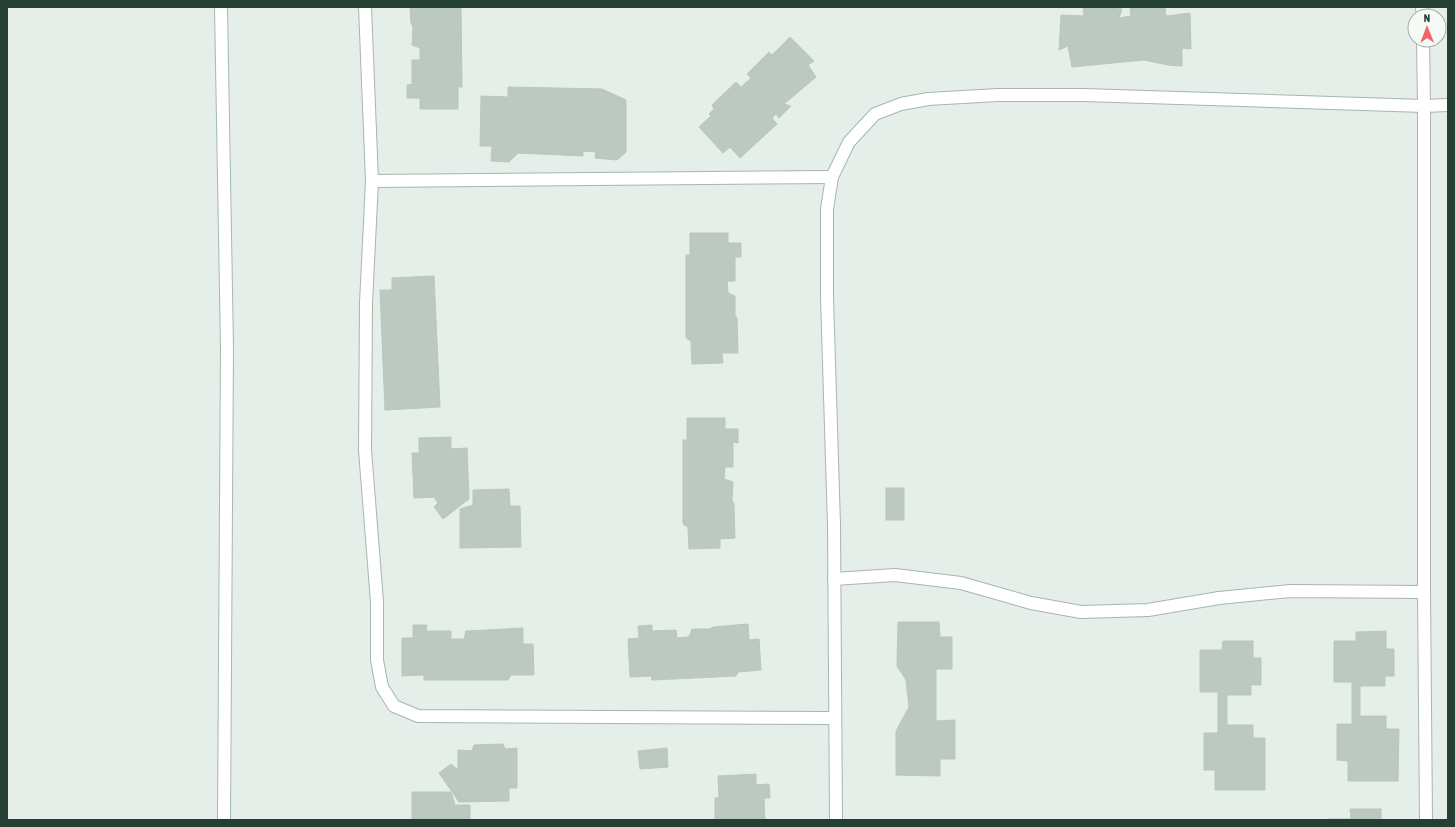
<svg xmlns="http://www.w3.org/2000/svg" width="1455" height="827" viewBox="0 0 1455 827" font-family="'Asap Condensed',sans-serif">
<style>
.building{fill:#bbc9c1;stroke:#b8c8be}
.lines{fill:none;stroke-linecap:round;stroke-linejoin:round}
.street-casing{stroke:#a7b6ae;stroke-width:14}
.secondary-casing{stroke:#a4baae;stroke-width:14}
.street{stroke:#fff;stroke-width:12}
.secondary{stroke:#fff;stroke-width:12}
</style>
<rect width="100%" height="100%" fill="#e5eee8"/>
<!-- building -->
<g class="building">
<polygon points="410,7 461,7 462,87 458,87 458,109 420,109 420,98 407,98 407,85 412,84 412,60 420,60 420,48 412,45 413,27 411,23"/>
<polygon points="1083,7 1122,9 1119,18 1131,16 1130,8 1165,8 1166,16 1190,13 1191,49 1182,48 1182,66 1168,65 1144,60 1072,67 1068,46 1059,50 1061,15 1084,16"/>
<polygon points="790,37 814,61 808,65 816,77 784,104 791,106 779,118 776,114 772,118 777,124 740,158 730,147 723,153 699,127 711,116 709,114 714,109 712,105 736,82 741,87 751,78 747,74 769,52 772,55"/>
<polygon points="508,87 602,89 626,100 626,152 617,160 595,158 596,152 583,151 583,156 518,153 509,162 491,161 492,146 480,146 481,96 508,97"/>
<polygon points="690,233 728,233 728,243 741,243 741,257 735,257 735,281 727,281 728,293 735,296 735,315 737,318 738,353 722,353 723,363 692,364 691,341 686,338 686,255 690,255"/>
<polygon points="434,276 440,407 385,410 380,290 392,290 392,278"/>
<polygon points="687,418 725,418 725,429 738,429 738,443 733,442 733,467 725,467 724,479 733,482 732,500 734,504 735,538 720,539 720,548 689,549 688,527 683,524 683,440 687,440"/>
<polygon points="451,437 451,449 467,448 469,499 443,519 434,507 438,503 434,497 414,498 412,453 419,453 419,438"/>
<rect x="886" y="488" width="18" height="32"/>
<polygon points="509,489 510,506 520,506 521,547 460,548 460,509 473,505 473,490"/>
<polygon points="898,622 939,622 940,637 952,637 952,669 936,669 936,721 955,720 955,759 940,759 940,776 896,775 896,731 909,707 906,680 897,666"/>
<polygon points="748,624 749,640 759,639 761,670 738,672 736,676 652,680 651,676 630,677 628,639 639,638 638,626 652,625 652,631 676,630 677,638 689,637 692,629 710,629 713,627"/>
<polygon points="413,625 427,625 426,631 451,631 451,639 464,639 466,631 523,628 523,644 533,644 534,675 511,675 508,680 424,680 424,675 402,676 402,638 413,638"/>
<polygon points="1386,631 1386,649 1394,649 1394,676 1385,676 1385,686 1360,686 1360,716 1386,716 1386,729 1399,729 1398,781 1348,781 1348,761 1337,760 1337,724 1352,724 1352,682 1334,682 1334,641 1356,641 1356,632"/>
<polygon points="1223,641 1253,641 1253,658 1261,658 1261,685 1251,685 1251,695 1227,695 1227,725 1253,725 1253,738 1265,738 1265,790 1215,790 1215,770 1204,770 1204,733 1218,733 1218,692 1200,692 1200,650 1222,650"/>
<polygon points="503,744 505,749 517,748 517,788 509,788 509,801 459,802 439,773 451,764 458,770 458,750 472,751 474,745"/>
<polygon points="667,748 668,767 640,769 638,751"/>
<polygon points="756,774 756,785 769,784 770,798 764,798 765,820 715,820 715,798 719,798 718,776"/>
<polygon points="412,792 451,792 455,805 470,805 470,820 412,820"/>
<polygon points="1350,809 1381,809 1381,820 1328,820 1328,819 1351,819"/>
</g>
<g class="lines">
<defs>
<g id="street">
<polyline points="365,7 372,181 366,303 365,450 377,602 377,660 382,687 394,706 418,716 835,718"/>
<polyline points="1422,7 1423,16"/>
<polyline points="1423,40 1424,106 1424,592 1426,820"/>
<polyline points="372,181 832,177"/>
<polyline points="834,579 895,575 961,583 1031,603 1081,612 1148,610 1219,598 1290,591 1424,592"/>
<polyline points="836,820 834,525 827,297 827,209 832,177 849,142 875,114 901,104 928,99 998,95 1084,95 1424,106 1448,105"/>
</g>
<polyline id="secondary" points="221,7 227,348 224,820"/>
</defs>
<!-- street casing -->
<use href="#street" class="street-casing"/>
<!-- secondary casing -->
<use href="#secondary" class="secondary-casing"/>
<!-- street -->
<use href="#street" class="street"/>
<!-- secondary -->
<use href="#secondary" class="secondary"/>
</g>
<!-- border -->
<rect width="1455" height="827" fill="none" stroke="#244033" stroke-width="16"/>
<!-- north arrow -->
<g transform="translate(1427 28) rotate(359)"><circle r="19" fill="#f6faf7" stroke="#a2b0a9"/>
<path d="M0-3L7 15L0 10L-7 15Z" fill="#ef6662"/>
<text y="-6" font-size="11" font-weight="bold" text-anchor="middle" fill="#244033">N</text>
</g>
</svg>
